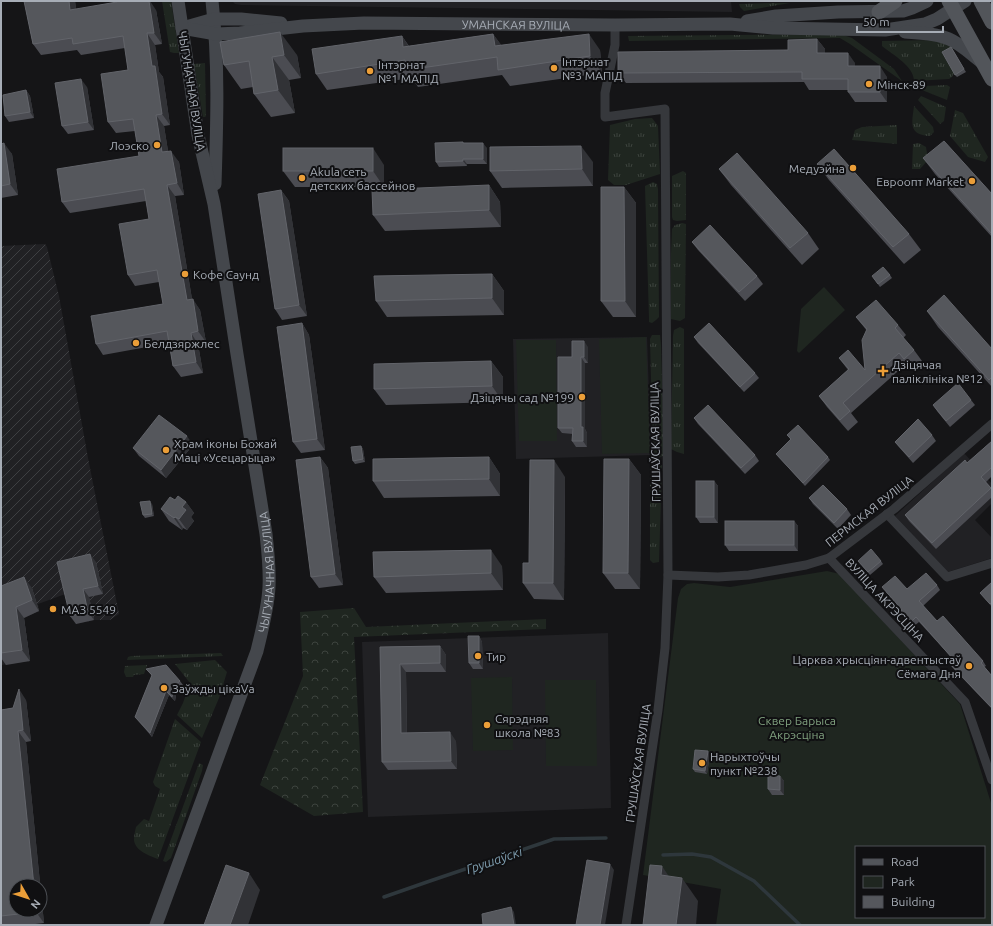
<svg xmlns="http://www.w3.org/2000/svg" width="993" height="926" viewBox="0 0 993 926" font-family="Ubuntu,sans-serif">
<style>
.built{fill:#212124}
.industrial{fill:url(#industrial-furrows)}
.grass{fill:url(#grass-tufts)}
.forest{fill:url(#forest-crowns)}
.park{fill:#1f2620;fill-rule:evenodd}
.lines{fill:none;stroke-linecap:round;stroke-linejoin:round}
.stream{stroke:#2e373c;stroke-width:3.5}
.street{stroke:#36383c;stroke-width:9}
.secondary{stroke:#44474c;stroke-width:13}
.primary{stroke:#52555a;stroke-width:15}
.wall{fill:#4b4c52}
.shaded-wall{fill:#313236}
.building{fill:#55575c;stroke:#62646a}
.poi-dot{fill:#eb9e38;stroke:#101012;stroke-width:1.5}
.labels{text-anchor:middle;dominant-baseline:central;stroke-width:4;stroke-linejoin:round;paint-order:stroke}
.street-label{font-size:12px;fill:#a7adb6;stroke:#101012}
.poi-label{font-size:12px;fill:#a7adb6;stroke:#101012;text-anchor:start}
.park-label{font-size:12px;fill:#80a17f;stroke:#101012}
.water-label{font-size:13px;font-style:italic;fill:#7f9eb0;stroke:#101012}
</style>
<defs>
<pattern id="industrial-furrows" width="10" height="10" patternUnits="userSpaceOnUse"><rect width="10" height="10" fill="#212124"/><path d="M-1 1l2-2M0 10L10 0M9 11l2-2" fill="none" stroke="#3e3f42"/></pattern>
<pattern id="grass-tufts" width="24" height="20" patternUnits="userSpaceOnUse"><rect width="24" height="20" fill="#1f2620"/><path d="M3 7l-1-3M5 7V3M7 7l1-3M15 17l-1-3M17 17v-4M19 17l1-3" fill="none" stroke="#3d433e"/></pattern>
<pattern id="forest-crowns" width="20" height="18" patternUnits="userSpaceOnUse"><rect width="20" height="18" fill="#1f2620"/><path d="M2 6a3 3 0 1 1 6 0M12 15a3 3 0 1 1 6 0" fill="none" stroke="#3d433e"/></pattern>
</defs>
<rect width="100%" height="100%" fill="#151517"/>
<!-- built -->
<g class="built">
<polygon points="232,1 731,1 732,12 241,5 235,4"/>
<polygon points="647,337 651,455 516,459 513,339"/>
<polygon points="964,453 992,484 992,503 975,520 992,538 992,558 948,572 895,516"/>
<polygon points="608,633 611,808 368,817 362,642"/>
</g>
<!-- industrial -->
<polygon class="industrial" points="45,244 47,247 59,296 88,458 119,614 110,620 94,620 76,624 68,593 38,604 39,611 24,618 30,661 1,665 1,246"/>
<!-- grass -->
<g class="grass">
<polygon points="162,1 171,1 179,53 174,53 170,52"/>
<polygon points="772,3 790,3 744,11 740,7 739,4"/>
<polygon points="840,34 852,38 894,69 902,81 850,44 840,38 629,41 628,36"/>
<path d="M 936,40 L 955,48 L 943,54 L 954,73 L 952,77 L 949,79 L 914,81 C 914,66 893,55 882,46 L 882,41 Z"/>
<polygon points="205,63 206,116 205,117 203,117 194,64"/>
<polygon points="947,85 950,87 947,100 922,90 925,86"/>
<polygon points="921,96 946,107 944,121 940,124 918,100"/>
<path d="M 914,106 L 933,127 L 934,132 L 930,136 C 908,135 912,123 914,106 Z"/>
<polygon points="955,110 963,113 988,157 985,162 968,157 950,136"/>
<polygon points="652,118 658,126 660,174 626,185 614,185 608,180 610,125 635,119"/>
<polygon points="897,125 897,144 852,140 855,130 862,127"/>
<polygon points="919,143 926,147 928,160 920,169 912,169 913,144"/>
<polygon points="683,171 686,173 686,220 677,221 673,220 672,217 672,176"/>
<polygon points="653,182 657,184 658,189 659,317 656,320 652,323 649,322 649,318 645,186"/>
<polygon points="682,223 686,224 685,318 680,321 671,319 671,254 672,229 675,225"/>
<polygon points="680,327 684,329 684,454 677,452 671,449 673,336 674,330"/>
<polygon points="652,335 660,335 661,345 664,452 663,456 657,458 653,453 650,339"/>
<polygon points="654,464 662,465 659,562 653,563 650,560 650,467"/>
<polygon points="221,653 223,656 127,660 128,657 131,656"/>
<polygon points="215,660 227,672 219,698 202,738 177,715 183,703 190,683 175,664"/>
<polygon points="147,665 144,674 134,675 133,677 126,677 124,672 125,666"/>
<path d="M 175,719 L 201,742 L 158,859 C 150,856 135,851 134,840 C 134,836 135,831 136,827 L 144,819 L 149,821 L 160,789 L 155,786 L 153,782 Z"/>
<polygon points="199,763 203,765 202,771 171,858 166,862 163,861"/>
</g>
<!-- forest -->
<polygon class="forest" points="354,608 366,627 546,619 546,629 354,637 363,812 314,816 260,785 303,676 300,612"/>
<!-- park -->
<g class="park">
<polygon points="824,287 845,310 799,353 797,351 801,309"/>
<polygon points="646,337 650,453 602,454 599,339"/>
<polygon points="516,340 556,340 557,441 519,441"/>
<path d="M 827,571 L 840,574 L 846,581 L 960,704 L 992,806 L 992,925 L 716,925 L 721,889 L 643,875 L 678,598 L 681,589 L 687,584 L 694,583 L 730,587 ZM 856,847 L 984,847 L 984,917 L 856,917 Z"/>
<polygon points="512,677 513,750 473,751 471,678"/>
<polygon points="545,680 596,680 597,766 546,766"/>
</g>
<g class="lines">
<!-- stream -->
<g class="stream">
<polyline points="663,855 692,854 711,857 754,881 800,925"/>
<polyline points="384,897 427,882 554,839 606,838"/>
</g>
<!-- street -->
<g class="street">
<polyline points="615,25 615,45 605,93 605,117 665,109 668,575 665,648 658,710 626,925"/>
<polyline points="887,514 947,577 992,563"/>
<polyline points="829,558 965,702 992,780"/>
<polyline points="668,575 718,577 749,575 806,565 829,558 894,509 992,424"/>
</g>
<!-- secondary -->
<g class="secondary">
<path d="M 212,1 C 219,62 217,123 215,184"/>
<polyline points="747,21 776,16 838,12 903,11 912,8 927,1"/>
<polyline points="186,27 214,19 241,19 281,23"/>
<path id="s1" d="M 182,28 L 216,34 L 240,33 L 303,26 L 364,23 L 615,25 L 730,24 L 773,28 L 885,30 L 925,24 L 937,19 L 965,1"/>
<path d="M 905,32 C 919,33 936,33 949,39 C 961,44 972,55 983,63"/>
<path id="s2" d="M 156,925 L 257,651 C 262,630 268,608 269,587 C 270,569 268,552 266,534 L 237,354 L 214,204 L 198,135 L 178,1"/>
</g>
<!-- primary -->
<g class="primary">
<polyline points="949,1 992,79"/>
<polyline points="981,1 992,22"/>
<polyline points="879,12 895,1"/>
</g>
</g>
<!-- wall -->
<g class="wall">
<polygon points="24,1 75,1 76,9 156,10 162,44 155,45 159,72 163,77 170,125 164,126 168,151 179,162 184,195 175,196 192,299 200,310 206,342 198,344 203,373 181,377 173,366 169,343 103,355 96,344 163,304 159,282 135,286 128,275 149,219 146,201 70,213 62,202 139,156 135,131 116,133 108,122 128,70 125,48 81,55 77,50 41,55 33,44"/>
<polygon points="493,34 501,45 600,50 602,73 510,86 502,75 418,87 412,78 327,90 316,74 402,36 409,46"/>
<polygon points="817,39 825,49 825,53 855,63 855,66 887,77 887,102 855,102 848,92 848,90 809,90 804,82 626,83 618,73 788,50"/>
<polygon points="220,42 297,55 301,78 289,80 295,113 271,117 254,94 253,87 241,89 224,65"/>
<polygon points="951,47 966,72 957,77 955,75"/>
<polygon points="87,87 94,130 68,134 62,126"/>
<polygon points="26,90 30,96 34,118 9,122 5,116"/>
<polygon points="464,143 487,148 487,164 467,164 467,166 439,167 436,162"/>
<polygon points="1,144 12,154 18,195 1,198"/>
<polygon points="923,158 992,194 992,237 935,174"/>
<polygon points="593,162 593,186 502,188 490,171"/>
<polygon points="817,164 909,234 921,250 904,264 829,180"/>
<polygon points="384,165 384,187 295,187 283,171"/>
<polygon points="719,169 808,233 819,249 802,265 731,185"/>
<polygon points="489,185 500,202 501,227 385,231 373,215"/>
<polygon points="624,187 636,203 636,317 613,317 601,301"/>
<polygon points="281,190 289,201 307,316 282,320 275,309"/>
<polygon points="692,242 757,276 763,284 745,301 698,250"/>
<polygon points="492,274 504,291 504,315 387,317 376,301"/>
<polygon points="890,275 892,278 880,287 872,276"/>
<polygon points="927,311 992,349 992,387 938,327"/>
<polygon points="856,317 898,325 906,335 903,338 914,350 922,361 912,370 906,364 851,413 858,422 848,431 827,407 819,396 848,370 839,358 865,370 867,331"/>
<polygon points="302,323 309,335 325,450 301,453 293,442"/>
<polygon points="694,337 755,373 759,378 744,392 698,343"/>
<polygon points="588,347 588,363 585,363 585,429 587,433 587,447 576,447 572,441 573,434 562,433 558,428 572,357"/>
<polygon points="491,361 503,377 503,402 386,405 374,389"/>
<polygon points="971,400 975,405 950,427 937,411 933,405"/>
<polygon points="694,418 755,455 759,461 745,474 698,424"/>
<polygon points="787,435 828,457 830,460 805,486 776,454 791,440"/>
<polygon points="932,435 936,441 913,463 899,447 895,442"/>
<polygon points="992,441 992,476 986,482 992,489 992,497 936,549 909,521 905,515 967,463"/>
<polygon points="193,445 166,478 139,456 133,448"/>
<polygon points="361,446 363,449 365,462 355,464 353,461"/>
<polygon points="320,457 328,468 343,585 319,588 311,577"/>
<polygon points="489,457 500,474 500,496 384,498 373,481"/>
<polygon points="629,459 641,475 640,589 615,589 603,573"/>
<polygon points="565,477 564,600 534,599 523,583"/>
<polygon points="714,481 718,486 718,523 700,523 696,517"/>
<polygon points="809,498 847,509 851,515 838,529 813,504"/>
<polygon points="175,500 186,502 194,513 191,517 194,521 187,530 183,528 182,530 169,521 161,509"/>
<polygon points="152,504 154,516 145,518 143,515"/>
<polygon points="794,521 798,526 798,551 729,551 725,545"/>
<polygon points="858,561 881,561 883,564 870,575"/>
<polygon points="96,562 103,594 89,597 94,620 76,624 70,616"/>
<polygon points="502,566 503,590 386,593 374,577"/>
<polygon points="992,582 992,607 980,593"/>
<polygon points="937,585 940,590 923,606 937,621 983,661 986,666 984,667 992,676 992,709 952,667 949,663 953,659 919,622 914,626 905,616 901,611 902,610 886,592 882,587 907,589"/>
<polygon points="1,586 32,588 39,611 24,618 30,661 6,665 1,658"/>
<polygon points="479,636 482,642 483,669 473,669 469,663"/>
<polygon points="440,646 446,655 446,672 406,672 407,733 456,741 457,769 388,770 382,762 380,647"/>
<polygon points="146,669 180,681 183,685 177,690 175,701 169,695 152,737 135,717 152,676"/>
<polygon points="26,700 31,741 26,742 44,923 27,925 1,925 1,710 13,708"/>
<polygon points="710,754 707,774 695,772 693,769"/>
<polygon points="780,776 784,781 784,795 772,795 768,789"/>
</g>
<!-- shaded-wall -->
<g class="shaded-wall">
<polygon points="69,1 75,1 78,21 70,10"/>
<polygon points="149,1 150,1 156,10 162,44 154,33"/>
<polygon points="280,32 297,55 301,78 284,55"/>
<polygon points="147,33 155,45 159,72 163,77 170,125 162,114 152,66"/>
<polygon points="493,34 505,50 495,46"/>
<polygon points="589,34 600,50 602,73 590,56"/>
<polygon points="402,36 413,53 403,47"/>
<polygon points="817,39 825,49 825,63 817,53"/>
<polygon points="848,53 855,63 855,76 848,66"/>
<polygon points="272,57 289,80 295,113 278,90"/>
<polygon points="880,66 887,77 887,102 880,92"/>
<polygon points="81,79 87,87 94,130 88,122"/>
<polygon points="26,90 30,96 34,118 30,112"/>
<polygon points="156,115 164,126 170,163 162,152"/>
<polygon points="4,143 12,154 18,195 10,184"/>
<polygon points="483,143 487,148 487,164 483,159"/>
<polygon points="581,146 593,162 593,186 582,169"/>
<polygon points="373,148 384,165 384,187 373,171"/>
<polygon points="171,151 179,162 184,195 177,183"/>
<polygon points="463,159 467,164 467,166 463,161"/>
<polygon points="167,185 175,196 194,311 187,300"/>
<polygon points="489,185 500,202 501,227 489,210"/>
<polygon points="624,187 636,203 636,317 625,301"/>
<polygon points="281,190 289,201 307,316 299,305"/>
<polygon points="492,274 504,291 504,315 492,298"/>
<polygon points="193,299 200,310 206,342 198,331"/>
<polygon points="302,323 309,335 325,450 317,439"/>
<polygon points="191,333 198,344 203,373 196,362"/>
<polygon points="584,341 588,347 588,363 584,357"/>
<polygon points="581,357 585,363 585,429 587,433 587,447 583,441 581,427"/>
<polygon points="491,361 503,377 503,402 492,386"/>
<polygon points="187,436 193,445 166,478 161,470"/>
<polygon points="361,446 363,449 365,462 363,459"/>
<polygon points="320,457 328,468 343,585 335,574"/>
<polygon points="489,457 500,474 500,496 489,479"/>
<polygon points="629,459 641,475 640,589 628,573"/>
<polygon points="554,460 565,477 564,600 553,583"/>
<polygon points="714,481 718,486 718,523 714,517"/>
<polygon points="150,501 152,504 154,516 152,514"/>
<polygon points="186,502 194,513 191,517 194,521 187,530 179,519 182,507"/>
<polygon points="175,517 183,528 182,530 174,518"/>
<polygon points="794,521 798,526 798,551 794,545"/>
<polygon points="491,550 502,566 503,590 491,573"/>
<polygon points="90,554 96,562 103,594 98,586"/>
<polygon points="24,577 32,588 39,611 32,600"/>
<polygon points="83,589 89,597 94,620 88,612"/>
<polygon points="16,607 24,618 30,661 22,650"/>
<polygon points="479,636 482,642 483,669 479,663"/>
<polygon points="440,646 446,655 446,672 440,663"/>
<polygon points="400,664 406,672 407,741 401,733"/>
<polygon points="174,686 177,690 175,701 172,697"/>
<polygon points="19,689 26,700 31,741 23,730"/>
<polygon points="166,691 169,695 152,737 150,733"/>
<polygon points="18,731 26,742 44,923 36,912 36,910 40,910 40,886 34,886"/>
<polygon points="450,732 456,741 457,769 451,761"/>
<polygon points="708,751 710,754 707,774 705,771"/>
<polygon points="780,776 784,781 784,795 780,790"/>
<polygon points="610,864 614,870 605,925 600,925"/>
<polygon points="662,866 678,890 661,875"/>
<polygon points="249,873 260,890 248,925 230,925"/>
<polygon points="682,878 698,901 696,925 676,925"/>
<polygon points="511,907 514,912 516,925 514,925"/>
</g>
<!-- building -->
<g class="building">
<polygon points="24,1 69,1 70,10 117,2 116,1 149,1 154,33 147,33 152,66 155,66 162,114 156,115 162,152 171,151 177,183 167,185 187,300 193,299 198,331 191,333 196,362 173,366 167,331 96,344 91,316 163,304 157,270 128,275 119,224 149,219 144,189 62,202 57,169 139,156 133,119 108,122 101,74 128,70 123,36 73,44 72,38 33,44"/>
<polygon points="280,32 284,55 272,57 278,90 254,94 249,61 224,65 220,42"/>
<polygon points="493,34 495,46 589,34 590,56 498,70 497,57 407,70 405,60 316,74 312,49 402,36 403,47"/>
<polygon points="817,39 817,53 848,53 848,66 880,66 880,92 848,92 848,79 802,79 802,72 618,73 618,52 788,50 788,40"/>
<polygon points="951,47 964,69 955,75 942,52"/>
<polygon points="81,79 88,122 62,126 55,83"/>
<polygon points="26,90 30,112 5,116 3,95"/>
<polygon points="944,141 992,194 992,234 923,158"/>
<polygon points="463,142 463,143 483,143 483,159 463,159 463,161 436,162 435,143"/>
<polygon points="4,143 10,184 1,186 1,144"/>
<polygon points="581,146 582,169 490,171 490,147"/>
<rect x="283" y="148" width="90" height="23"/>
<polygon points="834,149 909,234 893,247 817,164"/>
<polygon points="737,153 808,233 790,248 719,169"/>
<polygon points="489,185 489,210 373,215 372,190"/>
<polygon points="601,187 624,187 625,301 601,301"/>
<polygon points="281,190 299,305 275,309 258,194"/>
<polygon points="710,225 757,276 739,292 692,242"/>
<polygon points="883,267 890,275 878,284 872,276"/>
<polygon points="492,274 492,298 376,301 374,276"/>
<polygon points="944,295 992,349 992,377 989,380 927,311"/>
<polygon points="876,300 898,325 895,328 914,350 904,359 899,353 843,403 850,411 840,420 819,396 849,369 839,358 848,350 865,370 862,340 867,329 856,317"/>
<polygon points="302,323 317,439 293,442 277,327"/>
<polygon points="709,323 755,373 740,387 694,337"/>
<polygon points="572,341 584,341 584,357 581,357 581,427 583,427 583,441 572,441 573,428 558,428 558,357 572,357"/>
<polygon points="491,361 492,386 374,389 374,364"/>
<polygon points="958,383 971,400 946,421 933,405"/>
<polygon points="708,405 755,455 741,468 694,418"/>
<polygon points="159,415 187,436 161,470 133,448"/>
<polygon points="918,419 932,435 909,457 895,442"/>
<polygon points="798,425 828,457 803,483 776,454 791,439 787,435"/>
<polygon points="992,441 992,467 981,477 991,488 932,543 905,515 965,460 967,463"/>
<polygon points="361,446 363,459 353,461 351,447"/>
<polygon points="320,457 335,574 311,577 296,460"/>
<polygon points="489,457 489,479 373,481 373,459"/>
<polygon points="604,459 629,459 628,573 603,573"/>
<polygon points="530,460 554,460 553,583 523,583 523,563 529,563"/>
<rect x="696" y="481" width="18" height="36"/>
<polygon points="823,485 847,509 834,523 809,498"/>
<polygon points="178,496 186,502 182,507 186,510 179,519 175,517 174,518 161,509 170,497 175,500"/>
<polygon points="150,501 152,514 143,515 140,502"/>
<rect x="725" y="521" width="69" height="24"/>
<polygon points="871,549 881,561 868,572 858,561"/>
<polygon points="491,550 491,573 374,577 373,552"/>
<polygon points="90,554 98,586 83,589 88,612 70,616 57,562"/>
<polygon points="926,573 937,585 919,601 937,621 943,616 983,661 981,663 992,676 992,708 949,663 953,659 916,617 911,622 901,611 902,610 882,587 895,576 907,589"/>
<polygon points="24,577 32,600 16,607 22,650 1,653 1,586"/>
<polygon points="992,582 992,602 990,604 980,593"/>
<polygon points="468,636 479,636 479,663 469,663"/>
<polygon points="440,646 440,663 400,664 401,733 450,732 451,761 382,762 380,647"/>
<polygon points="166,665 180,681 174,686 172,697 166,691 150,733 135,717 152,675 146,669"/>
<polygon points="19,689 23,730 18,731 34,886 16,886 16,910 36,910 36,912 1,916 1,710 13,708"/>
<polygon points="695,750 708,751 705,771 693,769"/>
<polygon points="768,775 780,776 780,790 768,789"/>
<polygon points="587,860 610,864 600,925 576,925"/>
<polygon points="226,865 249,873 230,925 204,925"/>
<polygon points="650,865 662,866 661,875 682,878 676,925 643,925"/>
<polygon points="511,907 514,925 483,925 482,914"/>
</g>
<!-- markers -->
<g class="poi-dot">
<circle cx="554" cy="68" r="4"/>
<circle cx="370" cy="71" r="4"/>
<circle cx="869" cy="84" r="4"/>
<circle cx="157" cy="145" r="4"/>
<circle cx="853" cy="168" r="4"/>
<circle cx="302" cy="178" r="4"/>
<circle cx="972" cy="181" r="4"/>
<circle cx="185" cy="274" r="4"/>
<circle cx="136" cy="343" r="4"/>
<path d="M881 365h4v4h4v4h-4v4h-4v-4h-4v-4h4z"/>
<circle cx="582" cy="397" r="4"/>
<circle cx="166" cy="450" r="4"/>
<circle cx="53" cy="609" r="4"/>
<circle cx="478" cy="656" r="4"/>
<circle cx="969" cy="666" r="4"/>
<circle cx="164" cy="688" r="4"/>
<circle cx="487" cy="725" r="4"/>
<circle cx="702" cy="763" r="4"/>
</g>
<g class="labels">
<!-- street labels -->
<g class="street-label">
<text stroke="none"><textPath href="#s1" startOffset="335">УМАНСКАЯ ВУЛІЦА</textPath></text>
<text transform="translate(192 91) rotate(81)">ЧЫГУНАЧНАЯ ВУЛІЦА</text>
<text transform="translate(655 442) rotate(-91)">ГРУШАЎСКАЯ ВУЛІЦА</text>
<text transform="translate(869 511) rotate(-38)">ПЕРМСКАЯ ВУЛІЦА</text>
<text stroke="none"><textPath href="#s2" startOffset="372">ЧЫГУНАЧНАЯ ВУЛІЦА</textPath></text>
<text transform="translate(885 600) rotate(47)">ВУЛІЦА АКРЭСЦІНА</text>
<text transform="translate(638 763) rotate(-82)">ГРУШАЎСКАЯ ВУЛІЦА</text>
</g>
<!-- poi labels -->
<g class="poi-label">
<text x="562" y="61">Інтэрнат<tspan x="562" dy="14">№3 МАПІД</tspan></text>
<text x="378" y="64">Інтэрнат<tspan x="378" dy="14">№1 МАПІД</tspan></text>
<text x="877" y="84">Мінск-89</text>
<text x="149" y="145" text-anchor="end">Лоэско</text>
<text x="845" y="168" text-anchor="end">Медуэйна</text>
<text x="310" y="171">Akula сеть<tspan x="310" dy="14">детских бассейнов</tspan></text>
<text x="964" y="181" text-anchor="end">Евроопт Market</text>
<text x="193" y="274">Кофе Саунд</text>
<text x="144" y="343">Белдзяржлес</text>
<text x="892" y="364">Дзіцячая<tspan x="892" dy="14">паліклініка №12</tspan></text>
<text x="574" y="397" text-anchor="end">Дзіцячы сад №199</text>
<text x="174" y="443">Храм іконы Божай<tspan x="174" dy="14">Маці «Усецарыца»</tspan></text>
<text x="61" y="609">МАЗ 5549</text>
<text x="486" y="656">Тир</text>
<text x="961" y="659" text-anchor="end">Царква хрысціян-адвентыстаў<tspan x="961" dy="14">Сёмага Дня</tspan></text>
<text x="172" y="688">Заўжды цікаVа</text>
<text x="495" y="718">Сярэдняя<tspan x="495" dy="14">школа №83</tspan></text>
<text x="710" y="756">Нарыхтоўчы<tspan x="710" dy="14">пункт №238</tspan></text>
</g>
<!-- park labels -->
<g class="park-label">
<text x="797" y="720">Сквер Барыса<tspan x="797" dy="14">Акрэсціна</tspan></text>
</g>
<!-- water labels -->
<g class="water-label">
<text transform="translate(494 860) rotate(-19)">Грушаўскі</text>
</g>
</g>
<!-- border -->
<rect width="993" height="926" fill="none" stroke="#a7adb6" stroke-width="4"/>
<!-- legend -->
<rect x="855" y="846" width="130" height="72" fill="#101012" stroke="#4c4f54"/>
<rect x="863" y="859" width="20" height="6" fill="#52555a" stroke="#4c4f54"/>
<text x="891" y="866" font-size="12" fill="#a7adb6">Road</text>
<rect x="863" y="876" width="20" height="12" fill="#1f2620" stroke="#4c4f54"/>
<text x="891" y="886" font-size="12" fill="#a7adb6">Park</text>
<rect x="863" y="896" width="20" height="12" fill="#55575c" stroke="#4c4f54"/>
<text x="891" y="906" font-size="12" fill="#a7adb6">Building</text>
<!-- north arrow -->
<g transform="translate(28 898) rotate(129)"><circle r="19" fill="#101012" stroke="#4c4f54"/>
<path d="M0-3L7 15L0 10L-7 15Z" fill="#eb9e38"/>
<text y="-6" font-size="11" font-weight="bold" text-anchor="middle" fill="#a7adb6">N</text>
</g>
<!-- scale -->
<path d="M857 26v6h86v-6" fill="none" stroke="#a7adb6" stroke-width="2"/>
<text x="863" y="26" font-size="12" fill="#a7adb6" stroke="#101012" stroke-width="3" paint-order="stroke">50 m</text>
</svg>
